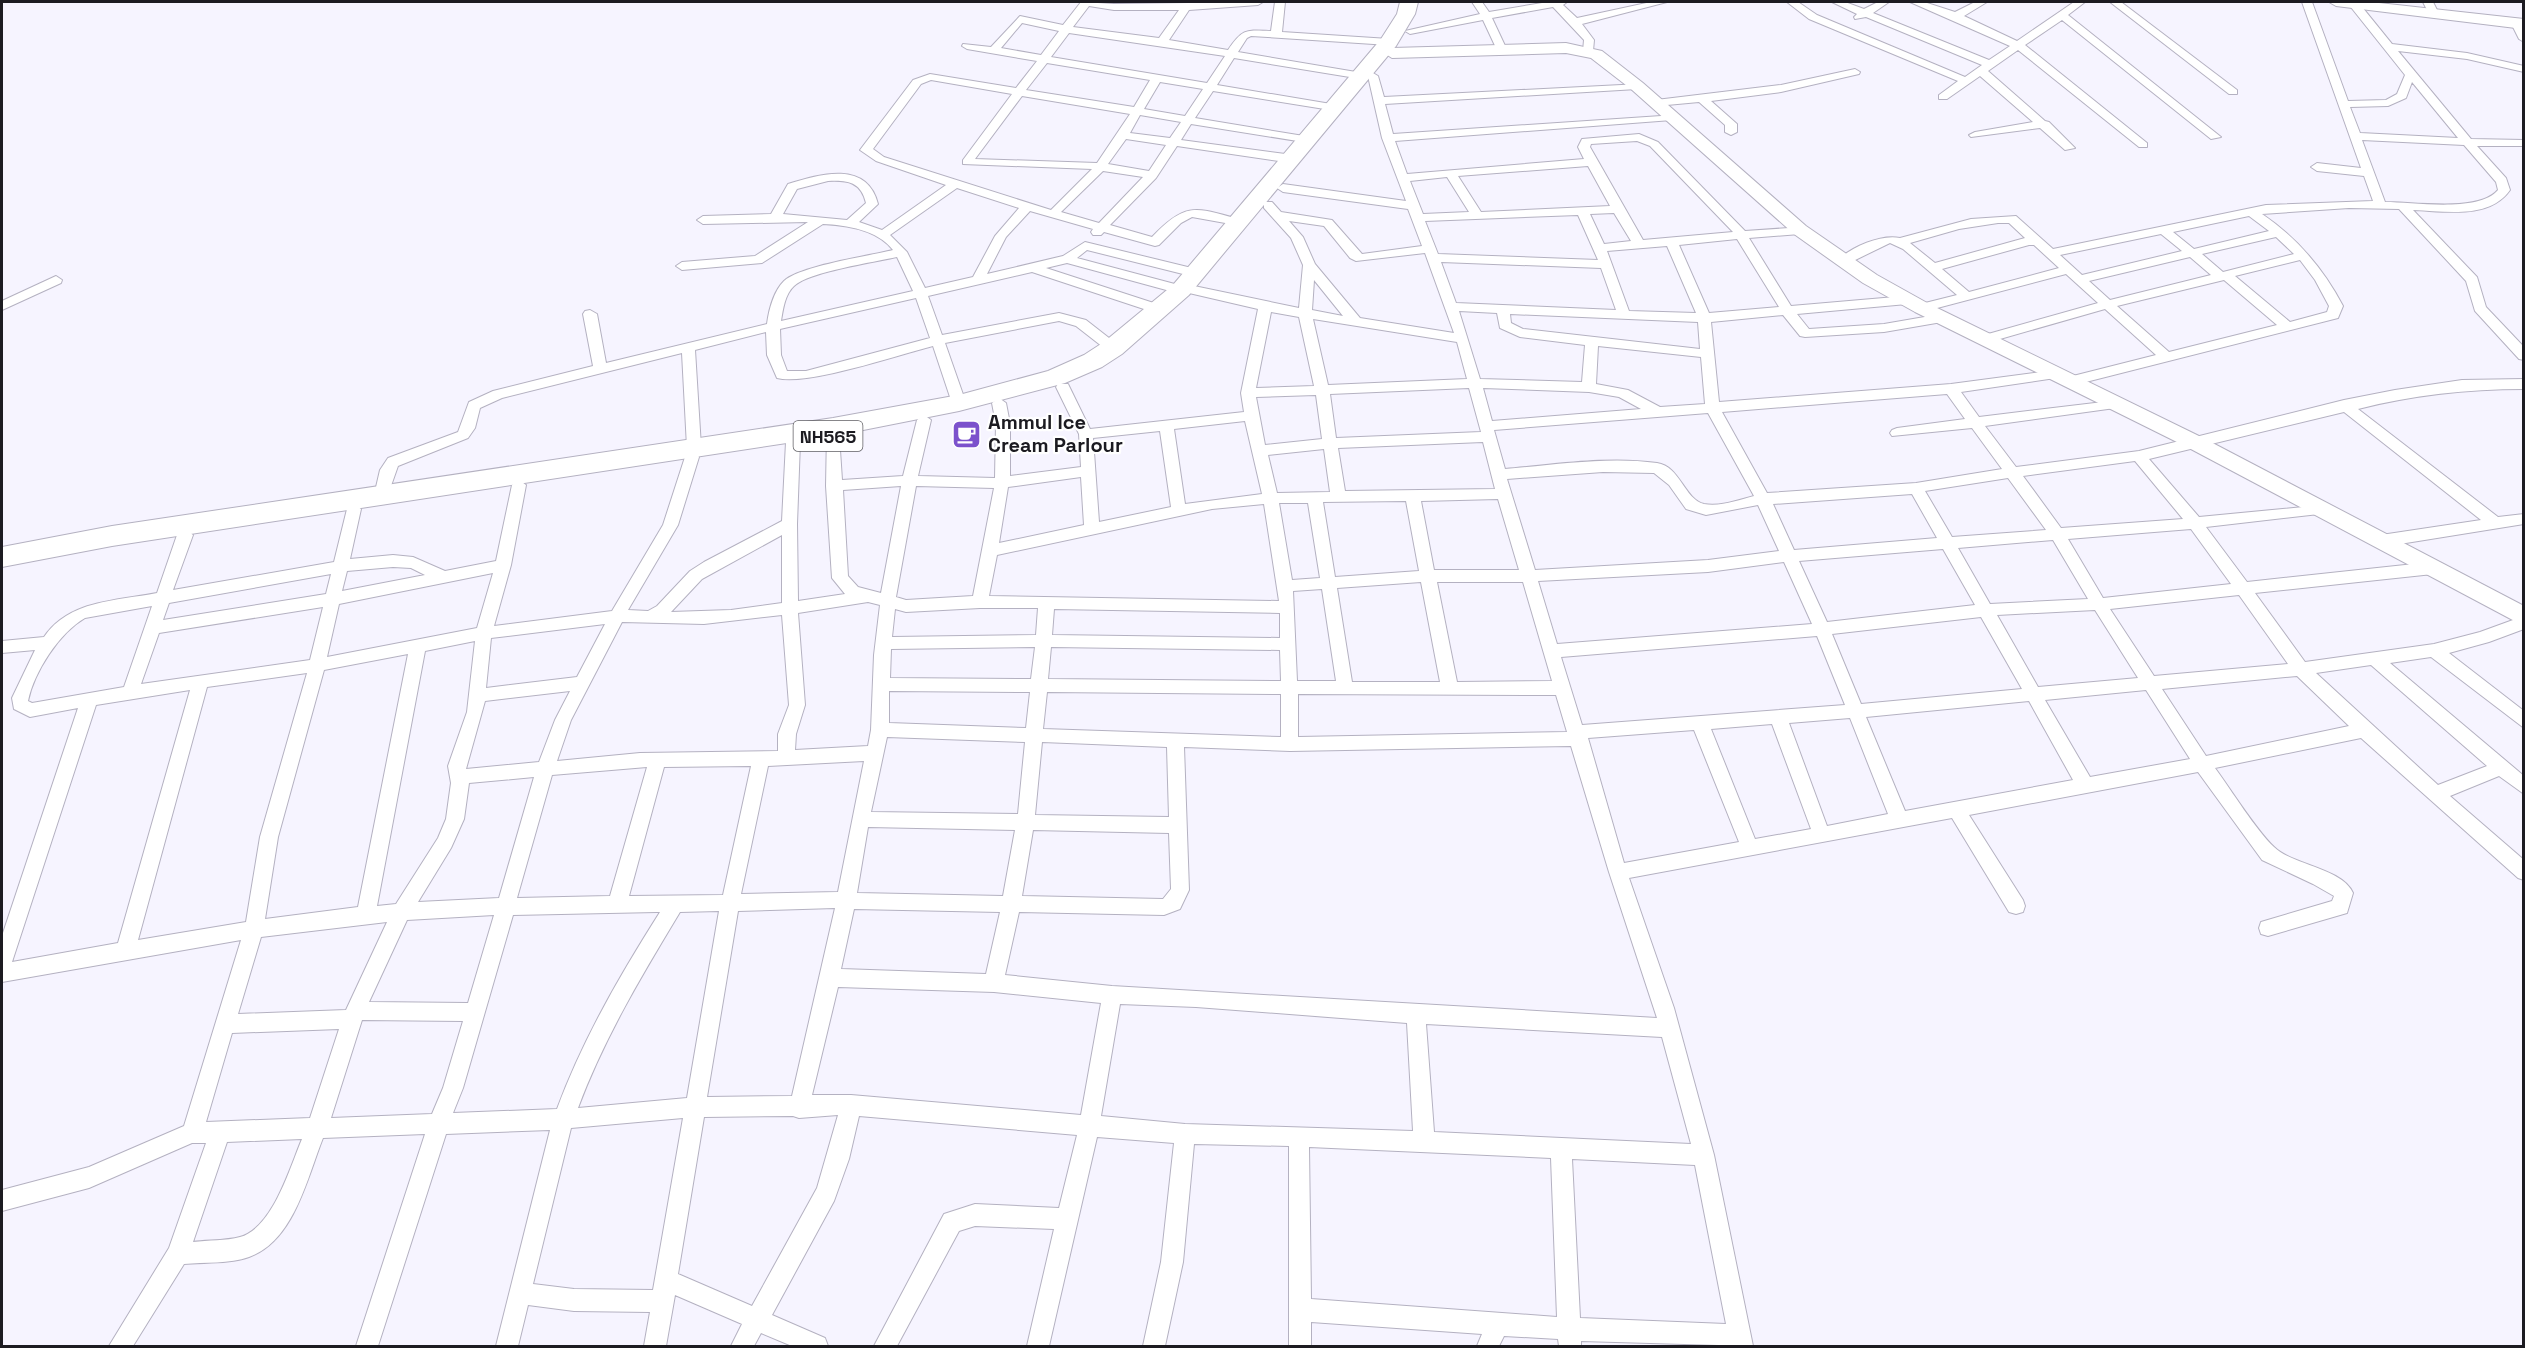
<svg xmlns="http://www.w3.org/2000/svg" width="2525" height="1348" viewBox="0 0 2525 1348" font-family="'Space Grotesk',sans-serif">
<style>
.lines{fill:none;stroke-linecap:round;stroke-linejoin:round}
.street-casing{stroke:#b4b1c1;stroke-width:2}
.secondary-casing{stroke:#b4b1c1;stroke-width:2}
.highway-casing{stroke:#b4b1c1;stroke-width:2}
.street{fill:#fff;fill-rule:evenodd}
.secondary{fill:#fff;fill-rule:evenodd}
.highway{fill:#fff;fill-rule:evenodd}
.labels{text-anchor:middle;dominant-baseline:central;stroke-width:4.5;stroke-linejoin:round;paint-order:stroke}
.shield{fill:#fff;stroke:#605f64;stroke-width:1.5}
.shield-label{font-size:18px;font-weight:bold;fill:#1c1b21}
.poi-label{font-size:20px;font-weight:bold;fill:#1c1b21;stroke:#fff;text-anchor:start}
</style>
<rect width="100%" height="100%" fill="#f6f4ff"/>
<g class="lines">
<defs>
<g id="street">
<path d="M 1081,2 L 1114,4 L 1263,2 L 1258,5 L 1189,10 L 1169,40 L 1228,50 C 1243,28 1246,30 1271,31 L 1275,2 L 1285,2 L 1282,32 L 1389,39 L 1394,42 L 1389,45 L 1251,36 L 1247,38 L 1238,52 L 1362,73 L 1367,76 L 1362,79 L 1234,58 L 1217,85 L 1337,105 L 1343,108 L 1337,111 L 1213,91 L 1195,118 L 1310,137 L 1316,140 L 1310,143 L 1191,124 L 1181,140 L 1293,155 L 1299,159 L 1293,163 L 1177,146 L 1156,178 L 1110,225 L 1152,237 C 1187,200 1197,208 1242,220 L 1242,226 L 1192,217 L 1181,223 L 1159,245 L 1155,246 L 1104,232 L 1101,235 L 1093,235 L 1091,232 L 1093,229 L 1030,211 L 1006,237 L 987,274 L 1063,256 L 1085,242 L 1200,270 L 1201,273 L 1195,277 L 1087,250 L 1077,258 L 1186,287 L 1187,290 L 1181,294 L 1067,263 L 1046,268 L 1166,307 L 1166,313 L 1156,313 L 1032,272 L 928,296 L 942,335 L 1059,313 L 1086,320 L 1118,345 L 1118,351 L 1108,351 L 1076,326 L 1059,321 L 945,343 L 966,403 L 959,408 L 952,403 L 933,346 C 898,355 807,386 777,378 L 767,355 L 766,332 L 695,350 L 701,447 L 699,450 L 689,450 L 687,447 L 682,353 L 502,398 L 480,408 L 475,428 L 468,438 L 398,466 L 386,500 L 376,500 L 374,496 L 380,470 L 388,458 L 458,432 L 469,402 L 493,391 L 593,366 L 583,314 L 585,311 L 590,310 L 597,314 L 606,363 L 767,324 C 769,309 774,291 784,281 C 800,266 869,256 893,250 C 878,230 846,225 823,224 L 762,263 L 682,270 L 676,266 L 682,262 L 755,256 L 808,222 L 703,224 L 697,220 L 703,216 L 771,214 L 788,184 C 820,174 867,160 878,204 L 859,222 L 882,230 L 946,185 L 876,161 L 860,150 L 913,80 L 930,74 L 1016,88 L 1037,61 L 967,49 L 962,46 L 963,44 L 991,47 L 1020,16 L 1063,25 ZM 1089,6 L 1114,10 L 1179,10 L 1159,38 L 1073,27 ZM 1022,23 L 1059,31 L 1041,55 L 1001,48 ZM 1069,33 L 1225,56 L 1207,83 L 1051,57 ZM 1047,63 L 1150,80 L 1134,107 L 1026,90 ZM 931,80 L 1012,94 L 963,160 L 963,164 L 1092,169 L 1051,210 L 884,157 L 873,149 L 921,84 ZM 1160,82 L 1203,89 L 1185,116 L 1144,109 ZM 1022,96 L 1130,114 L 1097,163 L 975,159 ZM 1140,115 L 1181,122 L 1170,138 L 1130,133 ZM 1126,139 L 1166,145 L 1149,171 L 1108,164 ZM 1103,171 L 1143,177 L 1099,223 L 1061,212 ZM 828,181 C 848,180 861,182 866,203 L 847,220 L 783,214 L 797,189 ZM 957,188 L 1019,208 L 995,236 L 973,277 L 925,288 L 907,252 L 890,235 ZM 897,257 L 913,291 L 781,321 C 783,309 785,294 794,286 C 808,272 875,262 897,257 ZM 916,298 L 930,338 L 806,371 L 787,371 L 781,355 L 780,329 Z"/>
<polygon points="1472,2 1482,2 1489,12 1548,2 1567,2 1563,5 1577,18 1651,2 1667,2 1582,24 1594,40 1593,51 1588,54 1583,51 1584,40 1553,7 1492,18 1507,50 1502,53 1497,50 1483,20 1410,34 1405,31 1480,14"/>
<polygon points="1787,2 1798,2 1817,15 1965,77 1982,65 1866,17 1855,19 1854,17 1857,14 1832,2 1845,2 1864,9 1878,2 1889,2 1873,13 1989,60 2010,46 1910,2 1924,2 1955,12 1975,2 1987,2 1964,16 2017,41 2074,2 2085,2 2068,15 2221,137 2211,139 2062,20 2025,45 2147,143 2147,147 2139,147 2018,50 1988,71 2045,121 2049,122 2075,148 2065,150 2040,128 1971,137 1969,135 1975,132 2033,122 1980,76 1947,99 1939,99 1939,95 1958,81 1809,19"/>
<polygon points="2110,2 2121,2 2237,90 2237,94 2229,94"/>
<path d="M 2302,2 L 2312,2 L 2348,101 L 2386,100 L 2397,94 L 2405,75 L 2350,6 L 2352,2 L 2358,2 L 2392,44 L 2467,53 L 2524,66 L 2524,72 L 2467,59 L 2398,51 L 2471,139 L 2524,140 L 2524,146 L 2477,146 L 2506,178 L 2510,190 C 2489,220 2445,211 2413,210 L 2477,277 L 2486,307 L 2524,347 L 2524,360 L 2519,359 L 2475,311 L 2466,281 L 2399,209 L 2349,208 L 2262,214 C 2296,237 2323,268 2343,306 L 2338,318 L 2070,386 L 2063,381 L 2065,378 L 2156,355 L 2105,309 L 1986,343 L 1979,339 L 1981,336 L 2098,303 L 2066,274 L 1922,312 L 1915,308 L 1917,305 L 1957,295 L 1903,249 L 1890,243 L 1847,264 L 1843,265 L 1837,261 C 1851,247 1881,234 1900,238 L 1971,219 L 2016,216 L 2053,249 L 2266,205 L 2373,201 L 2364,176 L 2317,171 L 2311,167 L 2317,163 L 2361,168 ZM 2412,82 L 2458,138 L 2360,133 L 2350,107 L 2388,106 L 2406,98 ZM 2362,140 L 2464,145 L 2496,182 L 2498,190 C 2479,213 2413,202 2385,202 ZM 2249,216 L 2269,231 L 2194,249 L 2173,232 ZM 1998,223 L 2009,223 L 2025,238 L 1935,263 L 1910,243 L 1959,229 ZM 2161,234 L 2182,251 L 2082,275 L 2060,255 ZM 2276,237 L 2294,254 L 2223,272 L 2202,254 ZM 2029,245 L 2034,245 L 2059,268 L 1969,292 L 1942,269 ZM 2190,257 L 2211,275 L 2110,300 L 2089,281 ZM 2300,260 L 2315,280 L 2329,306 L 2327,312 L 2290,322 L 2235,276 ZM 2224,280 L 2277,325 L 2169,352 L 2117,306 Z"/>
<polygon points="2423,2 2433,2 2438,12 2437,14 2429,14"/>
<polygon points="2516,20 2524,27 2524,42 2519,39 2511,23"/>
<polygon points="1855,69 1860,72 1859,74 1781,92 1711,101 1737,124 1737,132 1731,135 1725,132 1725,125 1699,102 1656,106 1650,103 1656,100 1781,85"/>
<path d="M 1373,73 L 1378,76 L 1384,97 L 1641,84 L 1643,86 L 1637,89 L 1385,104 L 1393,134 L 1676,115 L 1676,119 L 1672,120 L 1395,141 L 1407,174 L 1584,159 L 1578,147 L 1582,139 L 1639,134 L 1658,142 L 1745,231 L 1804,227 L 1806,230 L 1800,234 L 1749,238 L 1791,306 L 1907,296 L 1914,300 L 1907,304 L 1797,314 L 1809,329 L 1884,324 L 1942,314 L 1949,318 L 1942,322 L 1884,332 L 1805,337 L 1800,336 L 1783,315 L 1711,322 L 1719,402 L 1951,384 L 2057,370 L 2062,371 L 2062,377 L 1961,392 L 1979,417 L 2120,400 L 2122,403 L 2115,408 L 1985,426 L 2016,467 L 2139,451 L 2344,400 L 2395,390 L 2462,380 L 2524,379 L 2524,389 C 2467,389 2413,395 2358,409 L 2498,517 L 2524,514 L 2524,524 L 2381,547 L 2376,545 L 2373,541 L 2376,537 L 2381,535 L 2481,520 L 2344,412 L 2149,459 L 2199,517 L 2324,505 L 2326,509 L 2319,514 L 2206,527 L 2247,582 L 2433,562 L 2438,564 L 2441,568 L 2433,574 L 2255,593 L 2305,662 L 2434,644 L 2480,632 L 2524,616 L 2524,629 L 2489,642 L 2449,653 L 2524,711 L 2524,728 L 2431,657 L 2390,663 L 2524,776 L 2524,794 L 2499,776 L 2450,796 L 2524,860 L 2524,880 L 2518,878 L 2361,738 L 2215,768 C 2232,791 2255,829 2274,847 C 2292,865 2342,868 2353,893 L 2347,913 L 2268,936 L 2261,934 L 2259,928 L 2261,922 L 2332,901 L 2334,896 L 2313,884 L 2262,860 L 2198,772 L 1969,815 L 2023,900 L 2025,906 L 2023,912 L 2016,914 L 2009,912 L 1952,818 L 1629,878 L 1674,1008 L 1714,1155 L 1753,1346 L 1581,1341 L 1581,1346 L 1559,1346 L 1558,1339 L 1504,1336 L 1499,1346 L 1477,1346 L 1482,1334 L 1311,1322 L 1311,1346 L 1289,1346 L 1289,1146 L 1194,1144 L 1183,1262 L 1165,1346 L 1143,1346 L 1161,1262 L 1174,1143 L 1097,1137 L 1049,1346 L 1027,1346 L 1054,1229 L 975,1226 L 959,1231 L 897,1346 L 874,1346 L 944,1214 L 975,1204 L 1059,1208 L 1077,1135 L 859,1116 L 849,1159 L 834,1201 L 772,1315 L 825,1338 L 828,1346 L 792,1346 L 761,1333 L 754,1346 L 731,1346 L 742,1324 L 675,1295 L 666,1346 L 644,1346 L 650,1312 L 574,1311 L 528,1305 L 518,1346 L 496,1346 L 550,1130 L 446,1134 L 378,1346 L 356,1346 L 425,1134 L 323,1138 C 307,1178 294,1241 249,1257 C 230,1264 204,1262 184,1264 L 133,1346 L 109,1346 L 169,1248 L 206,1143 L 192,1143 L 89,1188 L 2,1211 L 2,1190 L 89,1167 L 184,1126 L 241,940 L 2,982 L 2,936 L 78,708 L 30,717 L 14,709 L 12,698 L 35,650 L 2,653 L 2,641 L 44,637 C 69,600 116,601 157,593 L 177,535 L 185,529 L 193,535 L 173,590 L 334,562 L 347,509 L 354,504 L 361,509 L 350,559 L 393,555 L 413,557 L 445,571 L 496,561 L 512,485 L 519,480 L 526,485 L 511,565 L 494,626 L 612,611 L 663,525 L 685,457 L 692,452 L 697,453 L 699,457 L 678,525 L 628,610 L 648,611 L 657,606 L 690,571 L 704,562 L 782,521 L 786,442 L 793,437 L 800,442 L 797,524 L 798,601 L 845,594 L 832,578 L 826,486 L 827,432 L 832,430 L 839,435 L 842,480 L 903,476 L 917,420 L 924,415 L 931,420 L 918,476 L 995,478 L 996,424 L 992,403 L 999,398 L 1006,403 L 1010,424 L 1010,476 L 1081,467 L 1079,434 L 1056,387 L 1058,384 L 1068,384 L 1090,429 L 1244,412 L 1241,393 L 1258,309 L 1189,293 L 1188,290 L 1194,286 L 1299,308 L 1303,265 L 1291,238 L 1264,208 L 1264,202 L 1272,202 L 1281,212 L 1332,220 L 1362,254 L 1422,246 L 1408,209 L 1283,192 L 1277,188 L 1283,184 L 1406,201 L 1382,138 L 1368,76 ZM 1637,141 L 1650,146 L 1733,232 L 1643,240 L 1590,147 L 1591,144 ZM 1588,166 L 1610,206 L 1481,212 L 1458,176 ZM 1447,177 L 1469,212 L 1423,214 L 1410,181 ZM 1614,213 L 1631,241 L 1604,244 L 1590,214 ZM 1578,215 L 1598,260 L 1438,254 L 1425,221 ZM 1289,221 L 1324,226 L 1350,258 L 1356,261 L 1425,253 L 1454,333 L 1360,318 L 1315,264 L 1303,237 ZM 1737,239 L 1779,307 L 1709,313 L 1679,245 ZM 1667,246 L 1696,313 L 1629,311 L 1607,251 ZM 1441,262 L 1601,268 L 1616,310 L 1456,303 ZM 1314,280 L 1343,316 L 1312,310 ZM 1459,311 L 1497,313 L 1500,328 L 1520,337 L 1585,345 L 1582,382 L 1480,379 ZM 1271,312 L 1299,317 L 1314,386 L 1256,388 ZM 1510,314 L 1698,322 L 1700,349 L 1523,329 L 1511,323 ZM 1313,319 L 1457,342 L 1467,379 L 1328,385 ZM 1598,346 L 1701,357 L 1705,404 L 1660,407 L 1628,390 L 1596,384 ZM 1469,388 L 1481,432 L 1336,438 L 1330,394 ZM 1483,388 L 1589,392 L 1619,397 L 1641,409 L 1492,421 ZM 1947,394 L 1965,419 L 1897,428 L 1892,430 L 1890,433 L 1892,436 L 1972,428 L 2002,469 L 1916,483 L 1767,493 L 1722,412 ZM 1316,395 L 1322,439 L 1265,445 L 1256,397 ZM 1708,413 L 1754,496 C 1739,500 1720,507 1704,504 C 1684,499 1680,466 1657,463 C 1608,456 1554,465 1505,469 L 1494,430 ZM 1245,421 L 1262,494 L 1185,504 L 1174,429 ZM 1160,431 L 1171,507 L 1099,522 L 1093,438 ZM 1483,442 L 1495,489 L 1345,491 L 1338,448 ZM 1324,449 L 1330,492 L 1277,493 L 1268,455 ZM 2135,461 L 2183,519 L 2061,528 L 2023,476 ZM 1603,472 L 1654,473 L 1669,485 L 1686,509 L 1706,515 L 1758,505 L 1779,551 L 1708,560 L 1535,570 L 1507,479 ZM 1081,477 L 1084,525 L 999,543 L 1008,487 ZM 2008,478 L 2046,530 L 1952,537 L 1925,491 ZM 901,486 L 881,593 L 858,587 L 848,576 L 843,490 ZM 916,486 L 994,488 L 973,596 L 906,600 L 896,597 ZM 1912,494 L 1937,538 L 1794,550 L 1773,504 ZM 1498,499 L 1519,570 L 1434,570 L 1421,501 ZM 1406,501 L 1419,571 L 1335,577 L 1323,502 ZM 1279,503 L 1308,503 L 1320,578 L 1292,580 ZM 1264,504 L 1279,601 L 989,596 L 997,555 L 1212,509 ZM 2191,529 L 2231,584 L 2103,598 L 2068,539 ZM 782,535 L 782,603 L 731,610 L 671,612 L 702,579 ZM 2053,540 L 2088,599 L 1990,604 L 1958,548 ZM 1943,549 L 1975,605 L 1827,622 L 1799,561 ZM 1784,562 L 1812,624 L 1557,644 L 1538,581 L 1708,572 ZM 393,567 L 411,568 L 425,575 L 342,591 L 347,571 ZM 493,573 L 477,628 L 327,657 L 339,604 ZM 331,574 L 326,594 L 163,620 L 169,603 ZM 1421,582 L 1440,682 L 1352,682 L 1337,588 ZM 1437,582 L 1523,582 L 1552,681 L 1457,682 ZM 1322,589 L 1336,681 L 1297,681 L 1293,591 ZM 2239,595 L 2288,664 L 2154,676 L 2110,609 ZM 868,602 L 880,605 L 874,655 L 871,730 L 868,746 L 795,750 L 796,734 L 805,705 L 798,613 ZM 152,606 L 124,687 L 32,703 L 28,701 C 34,672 59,633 85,618 ZM 323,607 L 310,660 L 141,684 L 159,633 ZM 980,608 L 1038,608 L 1036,635 L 892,637 L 895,609 L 906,612 ZM 1054,609 L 1280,613 L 1280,638 L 1052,635 ZM 2095,610 L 2138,678 L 2038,687 L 1997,615 ZM 782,615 L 789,705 L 778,734 L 778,751 L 640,753 L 557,761 L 571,720 L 622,622 L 704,624 ZM 1981,617 L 2022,689 L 1861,704 L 1832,634 ZM 605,624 L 577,677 L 486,688 L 491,638 ZM 1817,636 L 1845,705 L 1582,725 L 1561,657 ZM 475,641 L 467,712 L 448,766 L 451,783 L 446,819 L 438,838 L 396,904 L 377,906 L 425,651 ZM 1035,647 L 1031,679 L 890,678 L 891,649 ZM 1051,647 L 1280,650 L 1281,681 L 1048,679 ZM 408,654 L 358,907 L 265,919 L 278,837 L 324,670 ZM 2371,665 L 2487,766 L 2438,785 L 2316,673 ZM 307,673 L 260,837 L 246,922 L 138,940 L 207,687 ZM 2297,676 L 2349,726 L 2206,756 L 2162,689 ZM 190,690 L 118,943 L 12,962 L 96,705 ZM 2146,690 L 2190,759 L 2090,777 L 2045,700 ZM 570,691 L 555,720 L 539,762 L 466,769 L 485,701 ZM 889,691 L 1030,692 L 1026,728 L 889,723 ZM 1047,692 L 1281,694 L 1281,737 L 1043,729 ZM 1298,694 L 1556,695 L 1567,732 L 1298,737 ZM 2029,701 L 2073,780 L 1905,811 L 1866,717 ZM 1850,718 L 1888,814 L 1827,826 L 1789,723 ZM 1772,724 L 1811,829 L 1755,839 L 1711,729 ZM 1694,730 L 1739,842 L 1624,863 L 1588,738 ZM 887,737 L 1025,742 L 1018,814 L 871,812 ZM 1042,742 L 1167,747 L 1169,817 L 1035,815 ZM 1571,746 L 1609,872 L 1657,1018 L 1112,986 L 1005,975 L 1019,912 L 1164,915 L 1180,909 L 1189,890 L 1184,747 L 1290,751 ZM 864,761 L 838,892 L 741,894 L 768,766 ZM 751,766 L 723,895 L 629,896 L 664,767 ZM 647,767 L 610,896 L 517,898 L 552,775 ZM 534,777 L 499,898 L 418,902 L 451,848 L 464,819 L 469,783 ZM 868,827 L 1015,830 L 1003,896 L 857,893 ZM 1033,830 L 1169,833 L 1171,889 L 1163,899 L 1022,896 ZM 835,908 L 792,1096 L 707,1097 L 738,911 ZM 854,909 L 1000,912 L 986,974 L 841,969 ZM 719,911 L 687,1098 L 578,1108 C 604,1038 642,975 680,912 ZM 657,912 L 660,912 C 620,975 583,1039 557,1109 L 453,1113 L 463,1088 L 513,915 ZM 494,915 L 468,1003 L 369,1002 L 407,920 ZM 387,922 L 346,1010 L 238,1014 L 261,937 ZM 838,987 L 994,992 L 1101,1003 L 1081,1115 L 851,1095 L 812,1095 ZM 1120,1004 L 1196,1007 L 1407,1023 L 1413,1131 L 1185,1124 L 1101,1116 ZM 362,1020 L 463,1021 L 443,1088 L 432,1114 L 331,1118 ZM 1426,1024 L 1662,1037 L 1691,1144 L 1434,1132 ZM 339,1029 L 310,1118 L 206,1122 L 232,1033 ZM 838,1115 L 817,1188 L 752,1306 L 678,1274 L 704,1117 L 793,1116 L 799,1118 ZM 683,1118 L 653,1290 L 574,1289 L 533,1284 L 571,1128 ZM 302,1139 C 290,1167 273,1228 240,1237 C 226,1241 208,1240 193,1242 L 227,1142 ZM 1309,1147 L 1551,1158 L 1557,1317 L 1311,1299 ZM 1572,1159 L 1695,1165 L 1726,1324 L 1580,1318 Z"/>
<polygon points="56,276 62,280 61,283 2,310 2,301"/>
</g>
<g id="secondary">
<polygon points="2329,2 2370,2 2524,19 2524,29 2336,6"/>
<polygon points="1566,43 1602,51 1643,83 1806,226 1877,275 1929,304 2203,438 2524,606 2524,626 2189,448 1915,312 1863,283 1794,234 1631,89 1591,58 1566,53 1392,58 1384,53 1392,48"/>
</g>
<polygon id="highway" points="1400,2 1418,2 1415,14 1396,46 1189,295 1122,354 1102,367 1065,383 959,411 833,436 112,546 2,567 2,547 112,526 833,418 959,395 1048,371 1084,355 1104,342 1173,285 1381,39 1397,14"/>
</defs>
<!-- street casing -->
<use href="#street" class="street-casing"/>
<!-- secondary casing -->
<use href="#secondary" class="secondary-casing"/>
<!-- highway casing -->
<use href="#highway" class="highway-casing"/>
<!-- street -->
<use href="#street" class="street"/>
<!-- secondary -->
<use href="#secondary" class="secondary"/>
<!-- highway -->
<use href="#highway" class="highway"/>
</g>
<!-- icons -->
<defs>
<symbol id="cafe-square" viewBox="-11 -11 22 22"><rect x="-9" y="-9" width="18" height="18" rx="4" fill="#7c52cc" stroke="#fff"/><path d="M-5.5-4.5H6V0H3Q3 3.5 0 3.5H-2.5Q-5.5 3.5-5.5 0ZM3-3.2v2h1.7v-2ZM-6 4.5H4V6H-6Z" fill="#fff"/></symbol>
</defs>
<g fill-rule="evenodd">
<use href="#cafe-square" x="950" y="418" width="33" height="33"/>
</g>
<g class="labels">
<!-- shield labels -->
<rect class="shield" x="793.5" y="421" width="69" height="30" rx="4.5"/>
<g class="shield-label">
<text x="828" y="436">NH565</text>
</g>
<!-- poi labels -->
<g class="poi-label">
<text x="988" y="422">Ammul Ice<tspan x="988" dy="23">Cream Parlour</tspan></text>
</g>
</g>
<!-- border -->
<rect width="2525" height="1348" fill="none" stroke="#1c1b21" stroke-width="6"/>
</svg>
